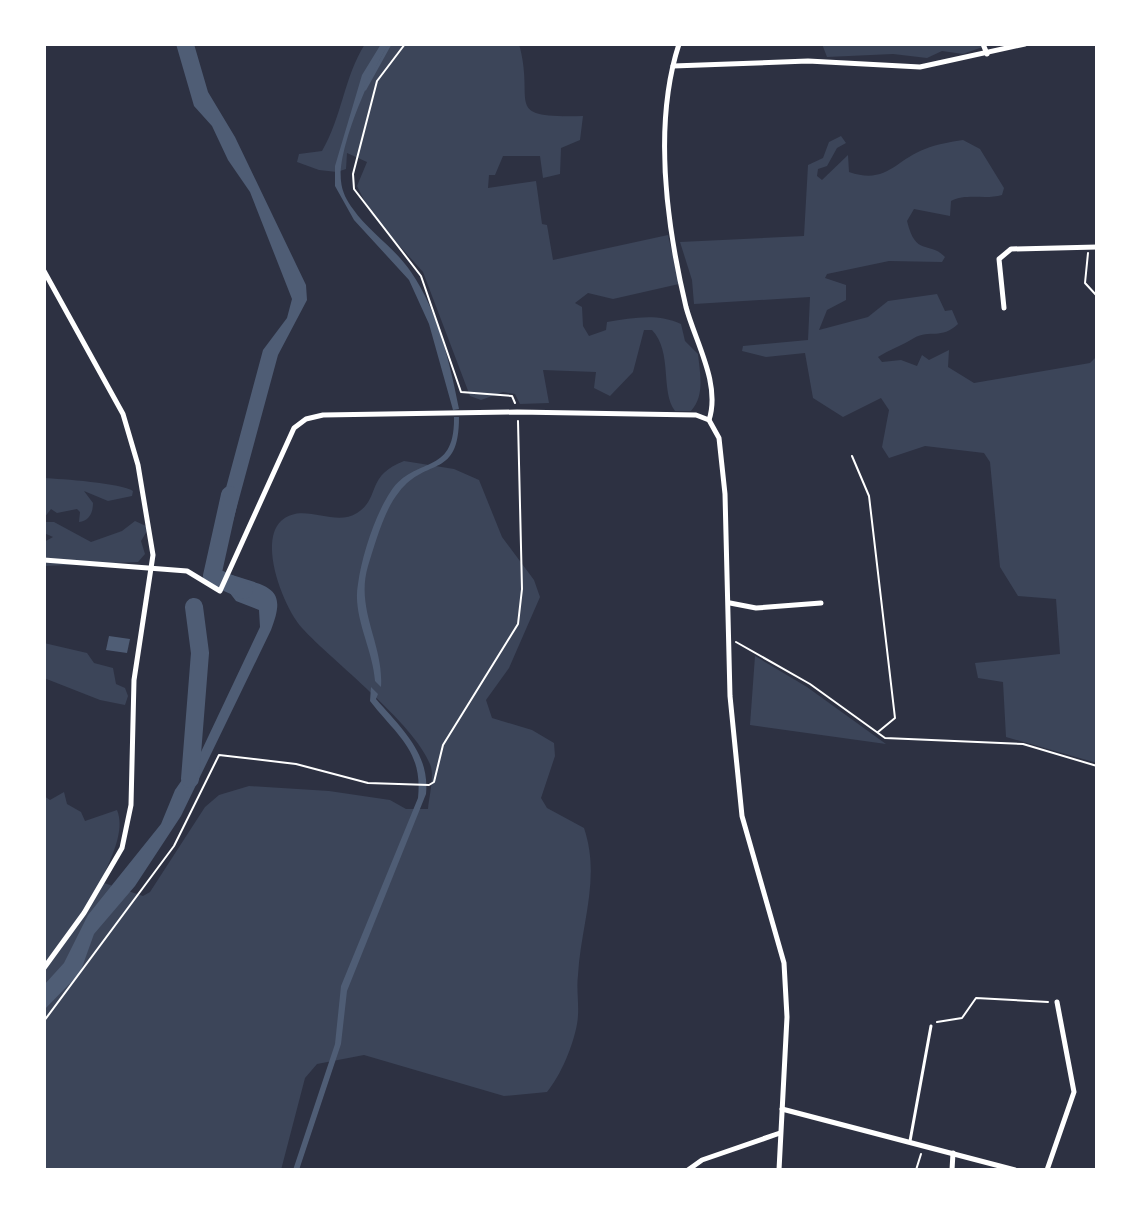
<svg xmlns="http://www.w3.org/2000/svg" width="1141" height="1214" viewBox="0 0 1141 1214" font-family="'Golos Text',sans-serif">
<style>
.green{fill:#3c4559}
.water{fill:#4f5d75}
.lines{fill:none;stroke-linecap:round;stroke-linejoin:round}
.stream{stroke:#4f5d75;stroke-width:3}
.river{stroke:#4f5d75;stroke-width:18}
.path{stroke:#fff;stroke-width:2}
.service{stroke:#fff;stroke-width:3}
.minor{stroke:#fff;stroke-width:5}
</style>
<rect width="100%" height="100%" fill="#2d3142"/>
<!-- green -->
<g class="green">
<path d="M 365,44 L 519,44 C 536,105 500,118 583,116 L 580,140 L 561,148 L 560,174 L 543,178 L 540,156 L 503,156 L 495,175 L 489,175 L 488,188 L 536,181 L 542,224 L 547,225 L 553,260 L 668,235 L 679,284 L 613,299 L 588,293 L 575,303 L 582,307 L 583,326 L 589,336 L 606,330 L 607,322 C 633,318 657,313 681,324 L 685,341 L 698,354 C 700,373 705,396 691,411 L 675,411 C 660,391 673,352 652,330 L 644,330 L 633,372 L 610,396 L 594,388 L 596,372 L 543,370 L 549,403 L 520,404 L 515,394 L 503,392 L 481,400 L 470,396 L 423,272 L 371,214 L 357,186 L 367,162 L 347,153 L 346,169 L 337,172 L 319,170 L 297,162 L 299,154 L 322,151 C 342,117 344,77 365,44 Z"/>
<polygon points="822,44 991,44 963,54 942,51 927,58 893,54 827,57"/>
<path d="M 841,136 L 846,143 L 837,148 L 827,166 L 818,169 L 817,176 L 822,180 L 848,155 L 849,172 C 887,185 895,160 925,149 C 937,144 950,142 963,140 L 980,149 L 1004,188 L 1002,195 C 986,200 966,193 951,201 L 950,216 L 914,209 L 907,221 C 916,258 929,240 945,257 L 942,262 L 889,261 L 827,274 L 825,278 L 846,285 L 846,300 L 827,310 L 819,330 L 868,317 L 888,301 L 937,294 L 945,311 L 952,310 L 958,324 C 941,340 930,329 914,338 C 903,345 889,350 878,357 L 882,362 L 901,360 L 917,366 L 922,355 L 929,360 L 949,350 L 948,367 L 974,383 L 1090,363 L 1097,356 L 1097,763 L 1006,737 L 1003,682 L 978,678 L 975,663 L 1060,654 L 1056,599 L 1018,596 L 1000,567 L 990,462 L 984,453 L 925,446 L 889,458 L 882,447 L 889,410 L 881,398 L 843,417 L 813,398 L 805,353 L 766,357 L 742,351 L 743,346 L 808,340 L 810,297 L 694,304 L 692,280 L 680,242 L 804,236 L 808,165 L 823,158 L 829,142 Z"/>
<path d="M 404,461 L 454,469 L 479,480 L 502,537 L 534,580 L 540,597 L 509,668 L 486,700 L 492,718 L 532,730 L 554,743 L 555,756 L 541,798 L 547,808 L 584,828 C 601,878 581,924 578,975 C 576,991 580,1008 577,1024 C 573,1046 561,1075 547,1092 L 504,1096 L 364,1055 L 317,1064 L 305,1078 L 281,1170 L 44,1170 L 44,796 L 50,800 L 64,792 L 67,804 L 81,812 L 85,821 L 117,810 C 126,832 109,861 101,882 L 143,896 L 150,892 L 205,807 L 219,795 L 249,786 L 329,791 L 390,800 L 406,809 L 428,809 C 429,797 434,778 431,767 C 418,726 332,661 302,628 C 284,608 258,543 281,521 C 303,501 334,528 357,513 C 381,498 365,476 404,461 Z"/>
<path d="M 44,478 C 61,479 122,483 133,491 L 132,496 L 108,501 L 84,491 L 93,503 C 93,513 89,521 79,522 L 80,512 L 77,509 L 57,513 L 51,509 L 44,518 Z"/>
<polygon points="135,521 146,526 147,531 141,541 145,554 138,562 44,566 44,542 53,537 44,533 46,522 54,522 91,542 122,531"/>
<polygon points="44,643 87,653 94,663 113,668 116,684 125,688 128,696 125,705 100,700 44,678"/>
<polygon points="755,656 807,687 886,744 750,725"/>
</g>
<!-- water -->
<g class="water">
<polygon points="176,44 194,44 208,92 235,137 306,285 307,300 278,355 233,521 219,514 263,350 287,318 292,299 250,192 228,160 212,126 194,106"/>
<path d="M 381,44 L 389,44 C 371,72 337,149 341,181 C 342,192 347,201 353,209 C 369,232 395,248 411,272 C 438,311 450,363 459,409 L 453,410 L 429,324 L 409,280 L 354,220 L 335,186 L 335,166 L 362,75 Z"/>
<path d="M 454,417 L 459,417 C 459,480 427,456 399,492 C 384,510 375,544 368,566 C 355,610 384,644 381,687 L 375,681 C 373,649 352,616 358,584 C 362,555 375,515 391,491 C 415,455 455,477 454,417 Z"/>
<path d="M 232,575 C 269,587 288,587 271,630 L 181,816 L 135,886 L 94,934 L 80,973 L 44,1010 L 44,985 L 64,963 L 88,915 L 161,824 L 175,790 L 200,754 L 260,627 L 259,610 L 236,601 L 226,588 Z"/>
<polygon points="109,636 130,639 127,653 106,650"/>
<path d="M 371,687 L 378,694 L 376,699 C 401,728 430,753 426,794 L 347,991 L 341,1044 L 299,1170 L 293,1170 L 335,1044 L 341,986 L 418,798 C 423,750 397,736 370,701 Z"/>
</g>
<g class="lines">
<!-- stream -->
<polyline class="stream" points="365,89 390,44"/>
<!-- river -->
<g class="river">
<polyline points="230,495 212,576 244,590"/>
<polyline points="190,779 200,653 194,607"/>
</g>
<!-- path -->
<g class="path">
<polyline points="405,44 377,81 353,174 354,189 421,276 461,392 512,396 515,403"/>
<polyline points="1088,253 1085,283 1097,296"/>
<polyline points="852,456 869,496 895,718 878,732"/>
<polyline points="736,642 810,684 885,738 1023,744 1097,766"/>
<polyline points="44,1021 174,846 219,755 296,764 368,783 429,785 434,782 443,745 518,624 522,589 518,421"/>
<polyline points="937,1022 962,1018 976,998 1048,1002"/>
<polyline points="916,1170 921,1154"/>
</g>
<!-- service -->
<polyline class="service" points="910,1141 931,1026"/>
<!-- minor -->
<g class="minor">
<path d="M 679,44 C 653,124 667,227 686,307 C 695,341 721,384 709,420"/>
<polyline points="983,44 987,54"/>
<polyline points="673,66 808,61 920,67 1025,44"/>
<polyline points="44,271 123,414 138,465 153,555 134,680 131,805 122,848 84,913 44,968"/>
<polyline points="1004,308 999,259 1011,249 1097,247"/>
<polyline points="44,560 187,571 220,591 294,428 306,419 323,415 517,412 696,415 709,420 719,438 725,494 730,696 742,816 784,963 787,1017 779,1170"/>
<polyline points="730,603 756,608 821,603"/>
<polyline points="782,1109 1015,1170"/>
<polyline points="688,1170 702,1160 780,1133"/>
<polyline points="952,1170 953,1153"/>
<polyline points="1047,1170 1074,1092 1057,1002"/>
</g>
</g>
<!-- border -->
<rect width="1141" height="1214" fill="none" stroke="#ffffff" stroke-width="92"/>
</svg>
